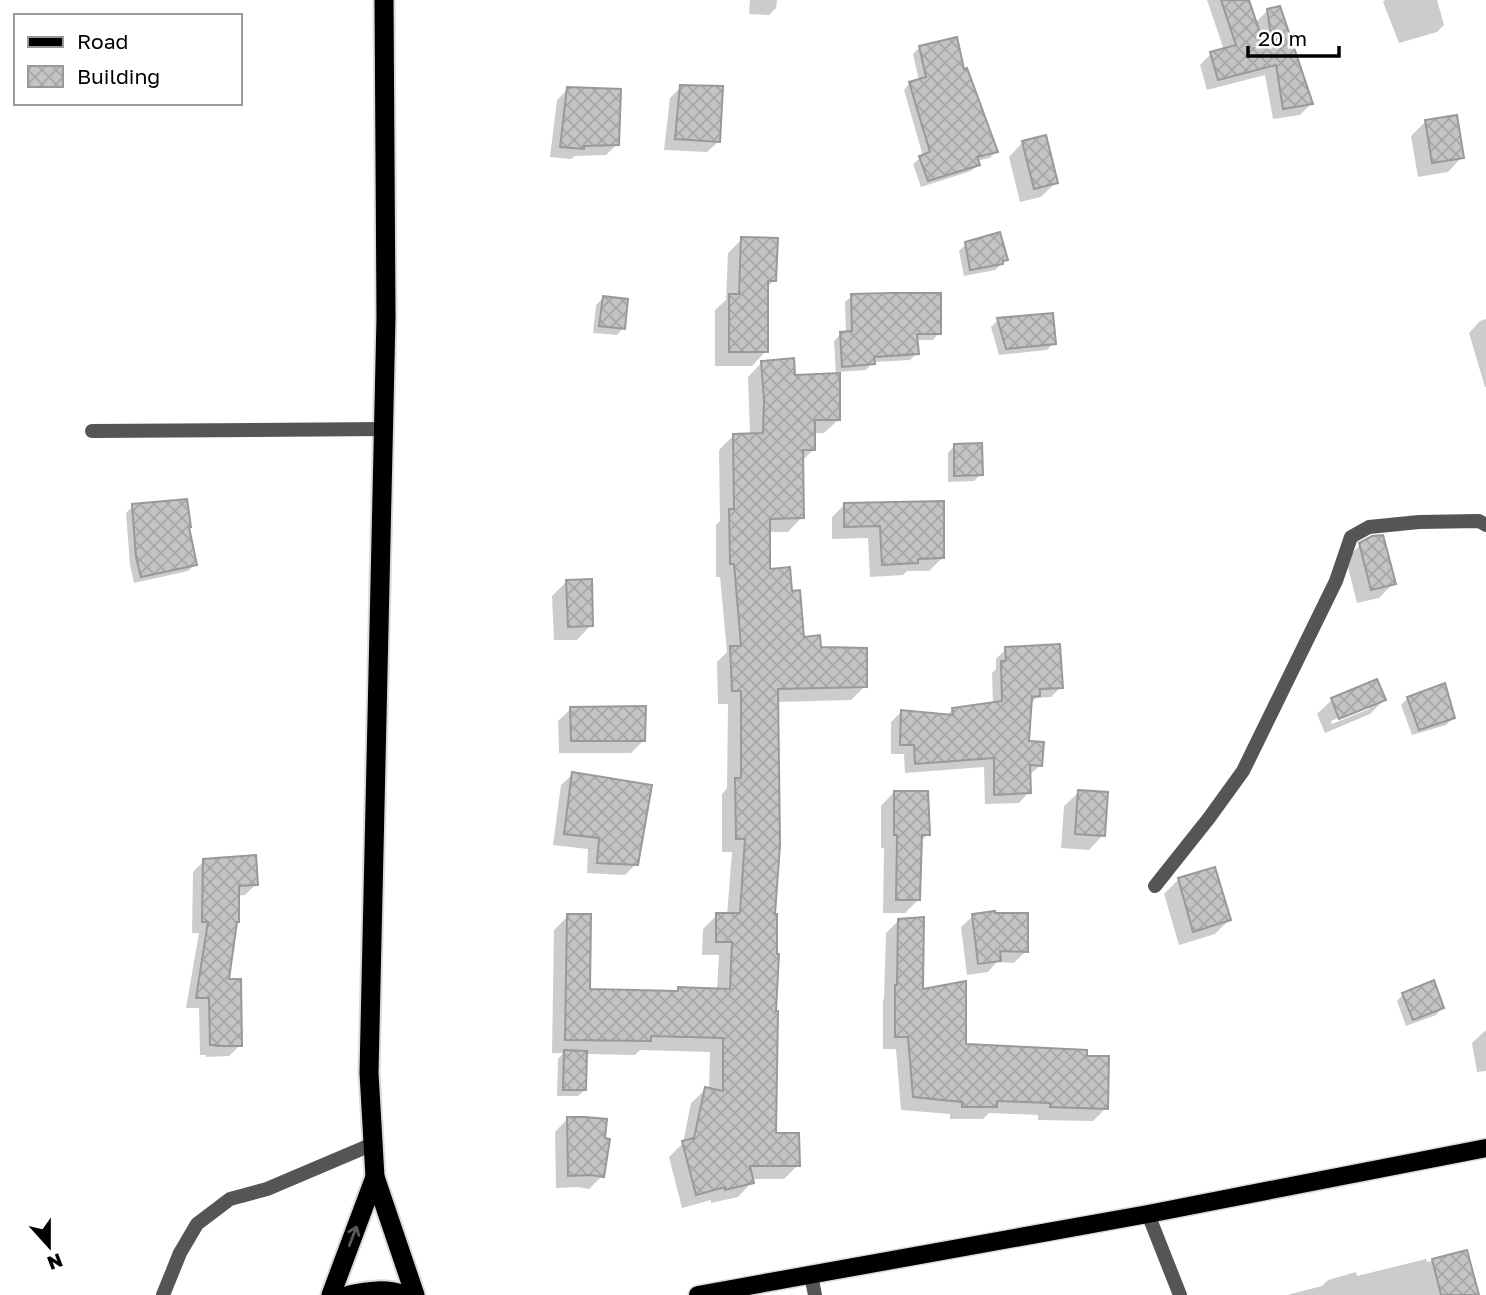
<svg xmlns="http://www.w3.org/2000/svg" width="1486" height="1295" viewBox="0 0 1486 1295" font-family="'Golos Text',sans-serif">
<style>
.shadow{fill:#0003;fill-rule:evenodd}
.building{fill:url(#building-cross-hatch);stroke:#999;stroke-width:2}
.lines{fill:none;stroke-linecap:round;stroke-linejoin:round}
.primary-casing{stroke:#dbdbdb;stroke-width:21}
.trunk-casing{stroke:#dbdbdb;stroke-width:23}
.service{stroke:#555;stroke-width:14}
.minor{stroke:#555;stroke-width:14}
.primary{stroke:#000;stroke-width:18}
.trunk{stroke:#000;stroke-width:19}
.oneway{stroke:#595959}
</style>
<defs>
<pattern id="building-cross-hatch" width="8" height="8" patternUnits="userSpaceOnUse" patternTransform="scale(1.75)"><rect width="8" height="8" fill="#c4c4c4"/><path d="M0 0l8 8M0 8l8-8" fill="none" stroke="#a7a7a7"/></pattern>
</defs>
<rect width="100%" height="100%" fill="#fff"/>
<!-- shadow -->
<g class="shadow">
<polygon points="750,0 777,0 776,8 769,15 749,14"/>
<polygon points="1207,0 1247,0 1255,23 1268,10 1311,104 1300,115 1273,119 1265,75 1207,90 1200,65 1211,54 1224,50"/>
<polygon points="1385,0 1437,0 1444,25 1437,32 1399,43 1383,2"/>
<polygon points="920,47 963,71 996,151 990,158 976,161 978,164 971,171 921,187 913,164 923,156 904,90 910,83 919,81 913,54"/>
<polygon points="681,87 719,141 707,152 664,150 670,98"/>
<polygon points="568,89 617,144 606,155 575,156 571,159 550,157 557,100"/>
<polygon points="1425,122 1462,157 1448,172 1418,177 1411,136"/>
<polygon points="1023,142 1056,182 1041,197 1020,202 1009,157"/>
<polygon points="742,239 774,280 766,288 766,351 752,366 715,366 715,310 726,300 728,253"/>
<polygon points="966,244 1006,260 995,270 964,276 959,251"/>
<polygon points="852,296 939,333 933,340 916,340 917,353 910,360 873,362 866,370 838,372 839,419 824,433 813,433 813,450 801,462 802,517 788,532 768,532 768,571 791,593 802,639 820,649 865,686 851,700 777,702 773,916 774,1134 798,1165 784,1179 752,1179 752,1182 738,1197 711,1203 711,1200 682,1208 669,1157 683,1143 691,1103 706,1089 709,1090 710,1052 640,1050 635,1055 585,1054 585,1090 578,1096 557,1096 558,1059 563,1053 552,1053 554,930 568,916 588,991 675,992 678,989 717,990 719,955 702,955 703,929 717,915 727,915 732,852 722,852 722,794 727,788 728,704 718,704 717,662 727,652 720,577 716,577 716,525 720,521 719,450 733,436 750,435 748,377 762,362 793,376 836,375 834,341 841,334 846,333 845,302"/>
<polygon points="603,298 623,328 617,335 593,333 596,305"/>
<polygon points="1486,319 1486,387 1485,387 1469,333 1480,321"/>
<polygon points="998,320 1054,343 1047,350 999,355 991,327"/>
<polygon points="954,446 981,474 974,481 948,482 948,453"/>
<polygon points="845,504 942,558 929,571 907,571 903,575 870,577 868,538 832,539 832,517"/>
<polygon points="133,506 187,528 195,565 188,571 134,583 130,565 126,513"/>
<polygon points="1360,545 1394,583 1379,598 1357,603 1346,559"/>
<polygon points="567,581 591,625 577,640 554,640 552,596"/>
<polygon points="1006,649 1061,687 1051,697 1036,698 1030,704 1027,743 1041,765 1029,775 1029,792 1019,803 985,804 984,767 905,773 904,754 891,754 891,722 902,711 946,716 953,709 993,704 992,673 996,669 996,659"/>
<path d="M 1377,681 L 1384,700 L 1370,714 L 1325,733 L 1317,714 L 1332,700 ZM 1369,705 L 1369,709 L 1332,724 L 1331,721 Z"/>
<polygon points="1408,698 1453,718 1446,725 1412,735 1401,705"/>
<polygon points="571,709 644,740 631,753 559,753 558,721"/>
<polygon points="573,774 636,864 625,875 587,873 588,849 553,845 561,785"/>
<polygon points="894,792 928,834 920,842 919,899 905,913 883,913 884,848 881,848 881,806"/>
<polygon points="1079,792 1103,835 1089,850 1061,848 1064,806"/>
<polygon points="204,861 256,884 245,895 237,896 227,981 240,1045 229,1056 206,1057 206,1055 200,1055 199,1008 186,1008 199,933 192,933 193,872"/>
<polygon points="1179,879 1229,920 1215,934 1179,945 1164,894"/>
<polygon points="973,916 1026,951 1014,963 997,962 988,972 967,975 961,927"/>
<polygon points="899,920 921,991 964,1046 1085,1057 1106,1108 1093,1121 1038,1120 1038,1115 989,1113 983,1119 950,1119 950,1114 901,1110 896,1049 883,1049 883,1000 884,998 886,933"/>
<polygon points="1403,994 1442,1008 1436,1015 1406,1026 1397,1001"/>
<polygon points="1486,1030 1486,1071 1477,1072 1472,1043"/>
<polygon points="567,1119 603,1139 602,1176 589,1189 578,1187 556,1188 555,1132"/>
<polygon points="1465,1252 1477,1295 1287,1295 1322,1286 1328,1280 1356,1272 1357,1276 1426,1259 1427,1262"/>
</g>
<!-- building -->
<g class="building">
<polygon points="1221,0 1249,0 1262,39 1271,36 1267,9 1280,6 1313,104 1283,109 1276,65 1218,80 1210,52 1236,45"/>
<polygon points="957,37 964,69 967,68 998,152 977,157 980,165 928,181 919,156 930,152 909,82 926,77 919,46"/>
<polygon points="680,85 723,86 720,142 675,139"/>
<polygon points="567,87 621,89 619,145 584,146 584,149 560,147"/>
<polygon points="1457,115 1464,158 1432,163 1425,120"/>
<polygon points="1046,135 1058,183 1034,189 1022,141"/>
<polygon points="1000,232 1008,260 1003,261 1003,264 970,270 965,242"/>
<polygon points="741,237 778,238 776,281 768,281 768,352 729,352 729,294 739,294"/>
<polygon points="892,293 941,293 941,334 917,334 919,354 874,357 875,364 842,367 840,332 852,331 851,294"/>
<polygon points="603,296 628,299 625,329 599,326"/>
<polygon points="1053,313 1056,344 1006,349 997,318"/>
<polygon points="794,358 795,375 840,373 840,420 815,420 815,450 803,450 804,518 770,519 770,569 790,567 792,591 800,590 804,637 820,635 821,647 867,648 867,687 778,689 780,845 775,914 777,914 777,954 779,954 776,1011 778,1011 776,1133 799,1133 800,1166 750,1166 754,1183 725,1190 725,1187 696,1195 682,1141 694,1138 705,1087 723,1091 723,1038 651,1036 651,1041 565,1040 567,914 591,914 590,989 678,991 678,987 730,989 732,942 716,942 716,913 740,913 745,839 736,839 735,778 741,778 741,691 732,691 730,646 741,646 734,564 730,564 729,509 734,509 733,434 763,433 764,400 761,361"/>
<polygon points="982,443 983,475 954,476 954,444"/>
<polygon points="187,499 191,527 189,527 197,565 141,577 136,557 132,504"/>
<polygon points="944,501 944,558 918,559 918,563 882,565 880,526 844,527 844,503"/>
<polygon points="1383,535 1396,584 1371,590 1359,543 1372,536"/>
<polygon points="592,579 593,626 568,627 566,580"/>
<polygon points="1060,644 1063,688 1040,689 1040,696 1032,697 1029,741 1044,742 1042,766 1030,765 1031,793 994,795 994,758 915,764 914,745 900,745 901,710 953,715 952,708 1002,701 1001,661 1006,661 1005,647"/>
<polygon points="1377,679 1386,700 1339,719 1331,698"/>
<polygon points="1445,683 1455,718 1419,730 1407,697"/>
<polygon points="646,706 645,741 571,741 570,707"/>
<polygon points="572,772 652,785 638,865 597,863 599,838 564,834"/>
<polygon points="1078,790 1108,792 1105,836 1075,834"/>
<polygon points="894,791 928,791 930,835 922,835 920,900 896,900 897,835 894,835"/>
<polygon points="256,855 258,885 239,886 239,922 237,922 229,979 241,979 242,1046 216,1046 216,1045 210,1045 209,998 196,998 208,922 202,922 203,859"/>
<polygon points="1215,867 1231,920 1193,932 1178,878"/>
<polygon points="995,911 995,913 1028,913 1028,952 1000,951 1001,961 978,964 972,914"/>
<polygon points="924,917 923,989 966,981 966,1044 1087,1050 1087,1056 1109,1056 1108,1109 1050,1107 1050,1103 997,1101 997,1107 962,1107 962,1102 913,1097 908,1037 895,1037 895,985 897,985 898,919"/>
<polygon points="1434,980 1444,1008 1413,1020 1402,993"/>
<polygon points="564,1050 587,1051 586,1090 563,1090"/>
<polygon points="567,1117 585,1117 607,1119 605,1138 610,1139 604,1177 591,1175 568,1176"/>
<polygon points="1467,1250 1479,1295 1441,1295 1432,1259"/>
</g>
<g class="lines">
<defs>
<polyline id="primary" points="698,1295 1148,1214 1486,1148"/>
<g id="trunk">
<polyline points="384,0 386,317 369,1073 375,1177 415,1295"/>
<polyline points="331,1295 375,1177"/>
<path d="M 349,1295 C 368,1291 386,1288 405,1295"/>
</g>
</defs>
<!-- primary casing -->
<use href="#primary" class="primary-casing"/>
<!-- trunk casing -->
<use href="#trunk" class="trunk-casing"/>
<!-- service -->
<polyline class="service" points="163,1295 180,1253 197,1224 230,1199 267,1189 373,1144"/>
<!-- minor -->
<g class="minor">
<polyline points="92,431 384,429"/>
<polyline points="1155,886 1209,818 1243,771 1336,581 1351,537 1369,527 1419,522 1479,521 1486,525"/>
<polyline points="1148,1214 1180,1295"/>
<polyline points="811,1275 815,1295"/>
</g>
<!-- primary -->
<use href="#primary" class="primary"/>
<!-- trunk -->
<use href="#trunk" class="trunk"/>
</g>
<!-- one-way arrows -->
<defs><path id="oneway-shaft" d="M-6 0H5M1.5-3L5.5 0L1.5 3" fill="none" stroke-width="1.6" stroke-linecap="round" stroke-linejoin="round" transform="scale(1.75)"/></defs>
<use class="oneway" href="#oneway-shaft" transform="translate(353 1236) rotate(-69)"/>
<!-- legend -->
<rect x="14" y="14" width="228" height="91" fill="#ffffff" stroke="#999999" stroke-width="2"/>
<rect x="28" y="37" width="35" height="10" fill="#000000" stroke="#999999" stroke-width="2"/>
<text x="77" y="49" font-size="21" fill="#000000">Road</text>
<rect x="28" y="66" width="35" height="21" fill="url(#building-cross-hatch)" stroke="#999999" stroke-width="2"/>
<text x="77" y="84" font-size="21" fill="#000000">Building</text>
<!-- north arrow -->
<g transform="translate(49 1246) rotate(159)" stroke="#ffffff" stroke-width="5" paint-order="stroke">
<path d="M0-5L12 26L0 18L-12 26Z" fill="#000000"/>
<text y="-10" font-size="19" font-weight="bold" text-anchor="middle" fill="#000000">N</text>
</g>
<!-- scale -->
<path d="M1248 46v10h91v-10" fill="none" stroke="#000000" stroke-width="3.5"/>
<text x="1258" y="46" font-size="21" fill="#000000" stroke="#ffffff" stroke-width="5" paint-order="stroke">20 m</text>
</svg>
